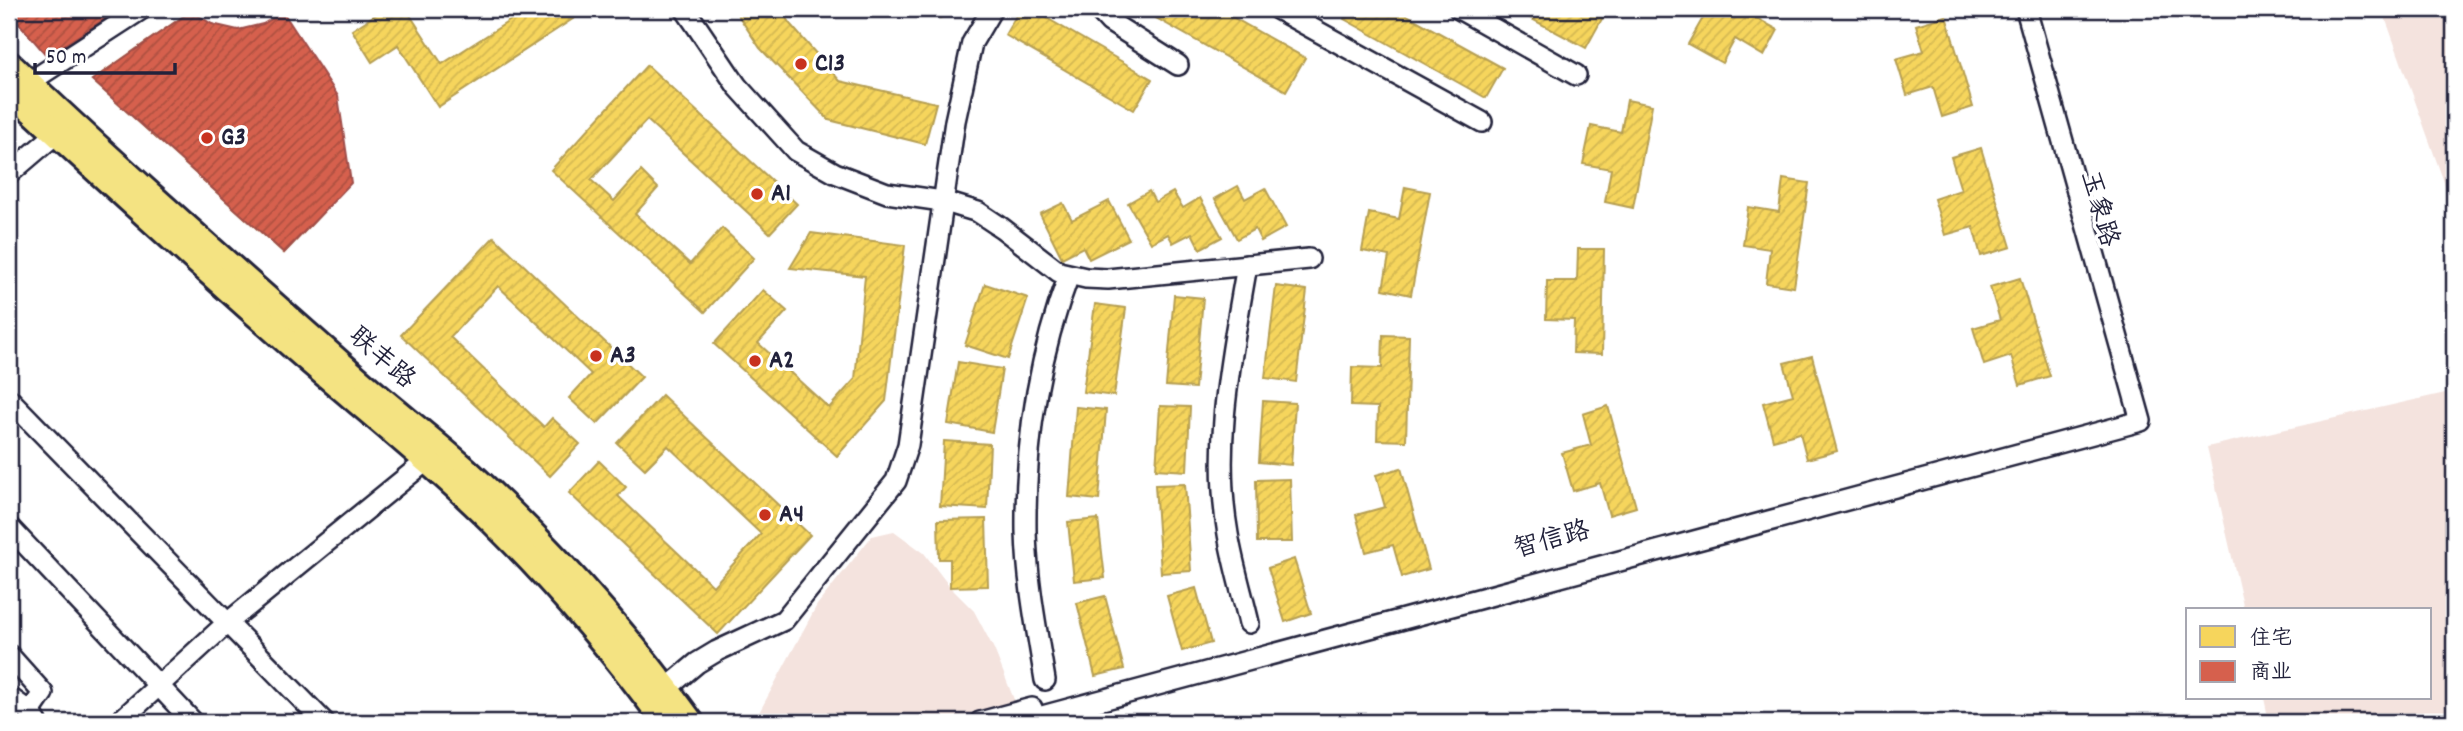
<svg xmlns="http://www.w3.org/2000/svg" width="2463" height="731" viewBox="0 0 2463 731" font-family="Dekko,'LXGW WenKai TC',sans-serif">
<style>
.built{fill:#f4e3de}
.homes{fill:url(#homes-hatch);stroke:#b69f52;stroke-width:2}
.shops{fill:url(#shops-hatch);stroke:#a04d48;stroke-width:2}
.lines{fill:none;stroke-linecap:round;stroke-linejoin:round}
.minor-casing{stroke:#22223b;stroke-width:24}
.major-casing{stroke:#22223b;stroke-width:30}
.minor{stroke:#fff;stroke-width:19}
.major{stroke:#f4e382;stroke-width:24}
.poi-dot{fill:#c8321e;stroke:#fff;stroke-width:2.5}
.labels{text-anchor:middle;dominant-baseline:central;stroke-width:7;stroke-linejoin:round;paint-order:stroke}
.poi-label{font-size:26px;font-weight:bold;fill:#22223b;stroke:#fff;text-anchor:start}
.street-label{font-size:26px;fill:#22223b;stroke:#fff}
</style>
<defs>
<pattern id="homes-hatch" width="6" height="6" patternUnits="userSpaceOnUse" patternTransform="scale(1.75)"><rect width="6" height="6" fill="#f6d55c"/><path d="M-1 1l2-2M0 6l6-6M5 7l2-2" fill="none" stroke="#d3b751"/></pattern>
<pattern id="shops-hatch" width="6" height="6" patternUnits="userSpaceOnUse" patternTransform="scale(1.75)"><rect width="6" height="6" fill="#d6604d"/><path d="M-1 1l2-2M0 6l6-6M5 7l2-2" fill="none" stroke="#ad4f41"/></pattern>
</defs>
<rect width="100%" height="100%" fill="#fff"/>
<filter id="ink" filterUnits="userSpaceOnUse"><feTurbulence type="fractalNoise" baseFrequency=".0143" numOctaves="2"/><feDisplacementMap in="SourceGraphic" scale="14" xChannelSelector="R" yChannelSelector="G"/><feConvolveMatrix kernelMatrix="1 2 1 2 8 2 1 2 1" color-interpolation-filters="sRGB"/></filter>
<g filter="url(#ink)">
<!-- built -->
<g class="built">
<polygon points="2382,9 2454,9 2454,210"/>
<polygon points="2454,391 2454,722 2269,722 2264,698 2430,698 2430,610 2244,610 2207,447"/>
<polygon points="894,531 924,553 950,587 974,611 994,649 1015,702 941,722 754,722 817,605 872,536"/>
</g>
<!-- homes -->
<g class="homes">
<polygon points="375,9 406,9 442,64 528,9 588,9 438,107 398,45 372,62 352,30 378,13"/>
<polygon points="734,9 780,9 790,24 840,81 936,103 925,144 829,120 760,48"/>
<polygon points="933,9 954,9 940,18"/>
<polygon points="1020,9 1031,9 1152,79 1134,110 1005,35"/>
<polygon points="1140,9 1218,9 1305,58 1286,91"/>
<polygon points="1350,9 1396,9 1503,68 1486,98 1344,19"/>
<polygon points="1513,9 1588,9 1603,17 1586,48"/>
<polygon points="1687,9 1740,9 1778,30 1764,56 1735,39 1722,63 1688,44 1703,18"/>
<polygon points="191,11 213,65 240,114 275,162 324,211 284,253 92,80"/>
<polygon points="1946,16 1973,107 1942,117 1933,87 1907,95 1896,59 1924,51 1916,25"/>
<polygon points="647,65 797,204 770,233 647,120 591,180 614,201 641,171 658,188 635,214 690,264 722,228 754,258 705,312 551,170"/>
<polygon points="1627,100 1652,105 1633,208 1605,202 1611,169 1583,164 1591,126 1621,132"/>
<polygon points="1981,148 2011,247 1981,256 1973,227 1945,235 1934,199 1961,190 1951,157"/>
<polygon points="1783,179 1809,183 1794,287 1766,283 1770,249 1743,245 1748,207 1779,212"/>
<polygon points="1238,186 1245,199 1265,188 1286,227 1261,241 1255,229 1237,239 1215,199"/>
<polygon points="1405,187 1430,192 1411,295 1383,289 1389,256 1362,251 1369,213 1399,219"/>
<polygon points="1149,191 1155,202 1173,192 1183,208 1200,198 1222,237 1200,249 1192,233 1173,243 1168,234 1151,243 1128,203"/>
<polygon points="1109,201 1129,239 1089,259 1083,247 1062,258 1040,214 1063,203 1072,220"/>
<polygon points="811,233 905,245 886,401 837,456 714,344 763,290 787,311 758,343 829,408 855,379 865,276 790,268"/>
<polygon points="494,237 642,377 597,424 569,398 591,374 498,286 450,337 544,427 552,418 580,444 550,476 401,335"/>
<polygon points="1578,249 1604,249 1602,354 1573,353 1574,320 1546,319 1547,281 1577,281"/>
<polygon points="2020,278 2050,376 2020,385 2011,356 1984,365 1973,328 2000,320 1990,287"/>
<polygon points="985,284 1028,298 1008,359 965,345"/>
<polygon points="1276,286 1307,290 1296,382 1265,378"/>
<polygon points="1174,295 1203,298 1195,388 1166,386"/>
<polygon points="1095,304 1126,308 1114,396 1083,392"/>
<polygon points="1383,335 1409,336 1406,441 1377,440 1378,407 1351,406 1352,367 1382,368"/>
<polygon points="1812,356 1837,451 1807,459 1800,433 1773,440 1763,403 1793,395 1784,363"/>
<polygon points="958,362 1002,369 992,432 948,424"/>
<polygon points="662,395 810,535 718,634 569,493 599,461 626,487 618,496 713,586 761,534 668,446 645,469 617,443"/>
<polygon points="1263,401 1295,403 1291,465 1259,462"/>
<polygon points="1160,406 1190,407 1187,471 1156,469"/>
<polygon points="1608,406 1636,507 1609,515 1600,483 1573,491 1562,453 1591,445 1583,414"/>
<polygon points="1076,407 1106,410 1099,500 1069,497"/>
<polygon points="944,441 990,444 987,509 940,506"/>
<polygon points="1401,468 1429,569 1402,577 1393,545 1366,552 1356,515 1385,507 1376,475"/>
<polygon points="1290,479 1292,542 1257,542 1256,480"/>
<polygon points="1185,484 1191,571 1161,573 1155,485"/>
<polygon points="986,519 988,586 950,587 950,559 939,559 938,520"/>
<polygon points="1098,519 1105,578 1074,581 1068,522"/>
<polygon points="1294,559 1311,613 1285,622 1268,568"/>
<polygon points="1196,588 1211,643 1182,651 1167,596"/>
<polygon points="1105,596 1124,669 1095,676 1077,603"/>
</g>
<!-- shops -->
<g class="shops">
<polygon points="17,9 120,9 47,56 11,14"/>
<polygon points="191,11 212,24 238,30 263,24 283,12 338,96 351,183 284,253 92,80"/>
</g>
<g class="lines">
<defs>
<g id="minor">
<polyline points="685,9 737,86 796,151 835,173 887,193 942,201 978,212 1002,228 1059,272 1086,278 1108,279 1309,259"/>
<polyline points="1098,9 1110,22 1178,65"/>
<polyline points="1277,9 1482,122"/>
<polyline points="1459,9 1576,75"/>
<polyline points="28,83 142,9"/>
<polyline points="9,174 57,133"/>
<path d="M 1247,265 C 1232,353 1212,444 1228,534 C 1233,564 1242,593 1249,623"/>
<polyline points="9,399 324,722"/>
<polyline points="9,527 193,722"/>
<polyline points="9,655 43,693 30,712"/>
<path d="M 1045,680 C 1037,631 1027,581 1026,531 C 1025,444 1038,357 1069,275"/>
<polyline points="666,689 697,663 717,651 784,620 896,481 908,445 955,121 972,43 992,9"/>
<polyline points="9,697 30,712 37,722"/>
<polyline points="119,722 226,624 425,462"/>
<polyline points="980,722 1032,708"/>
<polyline points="1020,722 2141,421 2026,9"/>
</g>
<g id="major">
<path d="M 9,64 C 120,170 236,271 351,373 C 388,406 428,436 465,469 C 549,545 625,631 691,722"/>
<path d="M 9,90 C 102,175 195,261 291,345 C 362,407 438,466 504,533 C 563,592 616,655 665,722"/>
</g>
</defs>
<!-- minor casing -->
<use href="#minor" class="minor-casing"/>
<!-- major casing -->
<use href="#major" class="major-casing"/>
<!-- minor -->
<use href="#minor" class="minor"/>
<!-- major -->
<use href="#major" class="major"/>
</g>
</g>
<!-- markers -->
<g class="poi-dot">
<circle cx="801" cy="64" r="7"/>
<circle cx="207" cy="138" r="7"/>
<circle cx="757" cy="194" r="7"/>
<circle cx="596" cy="356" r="7"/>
<circle cx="755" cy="361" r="7"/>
<circle cx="765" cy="515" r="7"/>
</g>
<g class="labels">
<!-- poi labels -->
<g class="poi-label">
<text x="815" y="64">C13</text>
<text x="221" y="138">G3</text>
<text x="771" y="194">A1</text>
<text x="610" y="356">A3</text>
<text x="769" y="361">A2</text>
<text x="779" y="515">A4</text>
</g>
<!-- street labels -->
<g class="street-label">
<text transform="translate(2098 209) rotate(74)">玉象路</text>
<text transform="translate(381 359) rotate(41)">联丰路</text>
<text transform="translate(1552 541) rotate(-15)">智信路</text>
</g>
</g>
<!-- margin -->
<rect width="2463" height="731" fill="none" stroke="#fff" stroke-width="35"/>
<rect x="18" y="18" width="2428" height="696" fill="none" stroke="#22223b" stroke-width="2.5" filter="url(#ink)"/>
<!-- legend -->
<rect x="2186" y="608" width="245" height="91" fill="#ffffff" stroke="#a7a7b1" stroke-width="2"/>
<rect x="2200" y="626" width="35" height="21" fill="#f6d55c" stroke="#a7a7b1" stroke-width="2"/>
<text x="2250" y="644" font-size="21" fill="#22223b">住宅</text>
<rect x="2200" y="661" width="35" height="21" fill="#d6604d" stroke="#a7a7b1" stroke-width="2"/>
<text x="2250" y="678" font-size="21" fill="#22223b">商业</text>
<!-- scale -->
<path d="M35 63v10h140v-10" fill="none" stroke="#22223b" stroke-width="3.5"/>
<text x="46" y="63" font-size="21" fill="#22223b" stroke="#ffffff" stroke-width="5" paint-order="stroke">50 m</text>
</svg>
